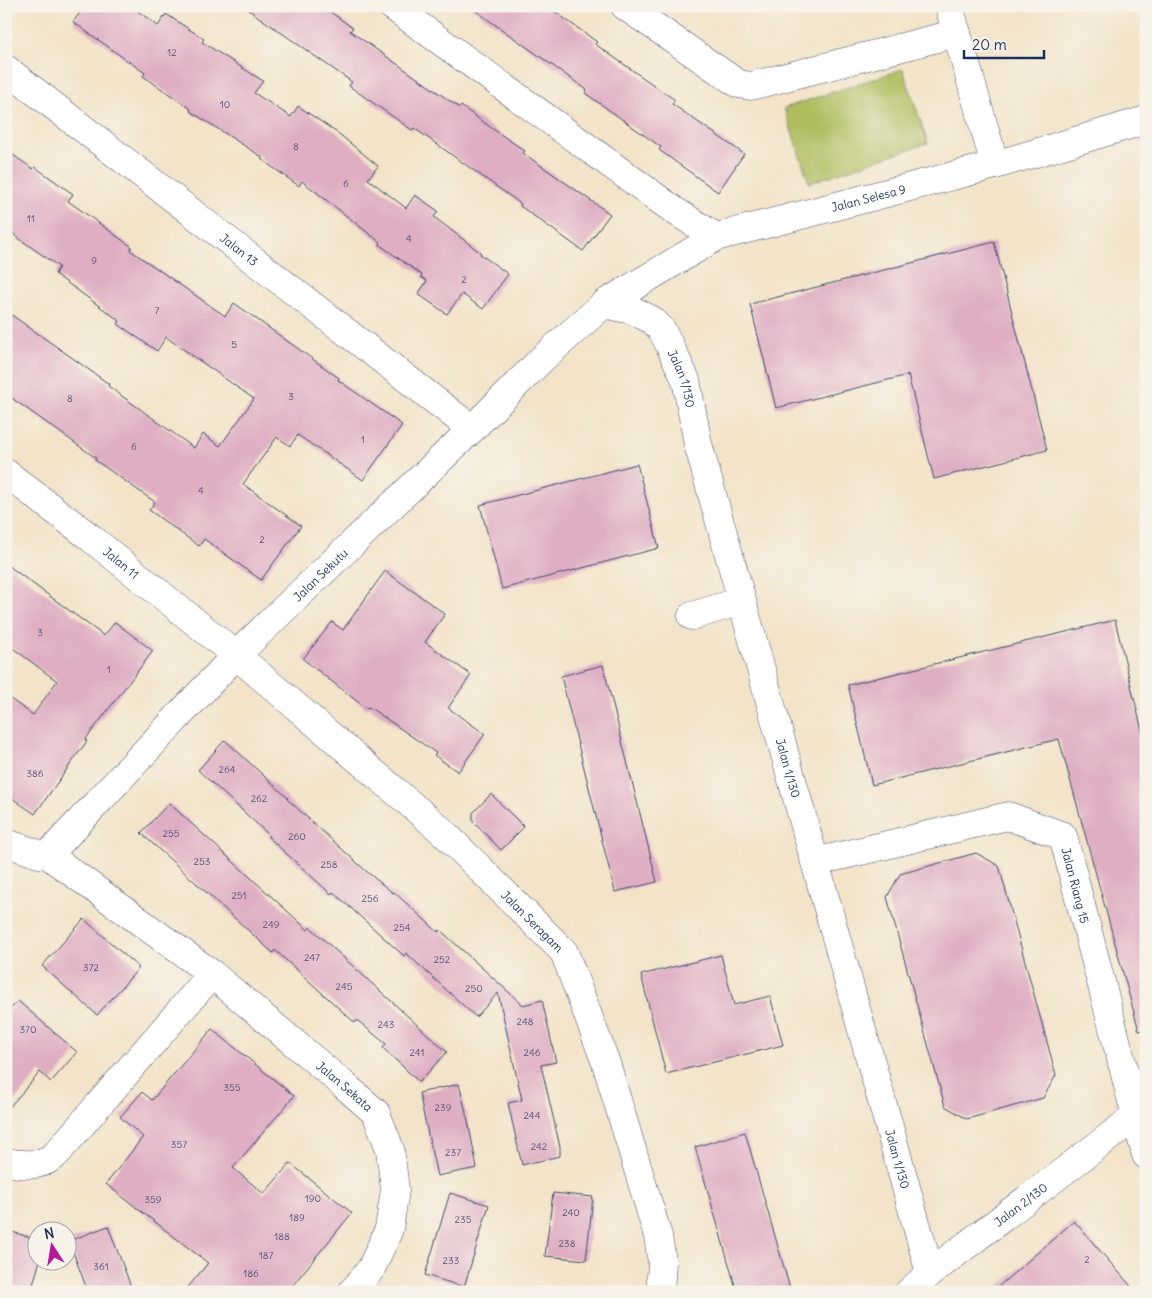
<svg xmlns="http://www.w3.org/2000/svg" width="1152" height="1298" viewBox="0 0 1152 1298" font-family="Delius,sans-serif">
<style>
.green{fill:#afbd5f;stroke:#65765e}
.building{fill:#dfaec3}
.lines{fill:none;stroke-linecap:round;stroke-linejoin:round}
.minor-casing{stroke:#3b4a6e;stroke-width:29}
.minor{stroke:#fff;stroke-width:28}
.labels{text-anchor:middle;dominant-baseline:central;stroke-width:4;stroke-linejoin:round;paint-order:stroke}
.number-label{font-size:10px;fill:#4c4f77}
.street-label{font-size:12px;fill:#1b2f5e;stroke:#f7f3e8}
</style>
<rect width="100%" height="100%" fill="#f7f3e8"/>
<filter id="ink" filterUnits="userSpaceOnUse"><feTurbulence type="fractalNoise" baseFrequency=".02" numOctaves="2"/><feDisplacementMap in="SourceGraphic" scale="10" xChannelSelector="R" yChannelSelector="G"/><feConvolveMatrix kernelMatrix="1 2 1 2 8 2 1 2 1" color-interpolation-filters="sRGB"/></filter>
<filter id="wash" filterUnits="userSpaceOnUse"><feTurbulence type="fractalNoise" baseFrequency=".0096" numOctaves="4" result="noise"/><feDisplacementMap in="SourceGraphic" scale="20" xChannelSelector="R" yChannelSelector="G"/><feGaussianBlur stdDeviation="1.12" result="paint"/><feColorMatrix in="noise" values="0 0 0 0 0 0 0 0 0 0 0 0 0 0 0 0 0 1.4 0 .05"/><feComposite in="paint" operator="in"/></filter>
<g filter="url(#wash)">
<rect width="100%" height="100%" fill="#f3e3c8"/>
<!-- green -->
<polygon class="green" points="903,69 928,143 809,183 784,108"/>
<g id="blocks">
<!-- building -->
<g class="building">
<polygon points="85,6 131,6 158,26 166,14 204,39 202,42 263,81 254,93 291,117 298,106 339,134 378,166 368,179 406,208 415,195 438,211 434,217 481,253 480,254 508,274 483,309 462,294 447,314 418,294 427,281 421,277 422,275 380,245 381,243 302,181 299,186 261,159 262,157 190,111 191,109 143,76 145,73 73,22"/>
<polygon points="243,6 322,6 353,28 350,31 460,108 461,106 493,129 525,151 523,153 610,214 583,251 520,206 521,204 414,128 412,130 349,86 352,82"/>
<polygon points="469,6 547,6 597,42 595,44 675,100 672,104 744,154 718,192 659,150 661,147 585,93 587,90"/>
<polygon points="6,150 33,169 35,167 73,194 68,201 132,247 130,250 225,316 234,303 339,378 338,380 402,425 363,480 298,435 290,446 277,437 243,484 301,526 261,580 204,539 199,546 149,510 155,502 95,460 96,458 6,394 6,311 109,384 108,386 194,448 203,434 220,446 254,399 166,337 157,351 118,324 120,321 55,274 59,267 6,229"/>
<polygon points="994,242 1047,450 934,479 908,375 776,408 750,304"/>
<polygon points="637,464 659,548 502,589 480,505"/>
<polygon points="6,564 104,636 115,622 153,651 85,740 87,741 35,814 6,794 6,696 33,715 57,681 6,643"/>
<polygon points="385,571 445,614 425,642 471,675 448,708 485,734 458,772 434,755 436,753 369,707 367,709 303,659 332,622 343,630"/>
<polygon points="1115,620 1146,747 1146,1030 1139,1031 1059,739 872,785 848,685"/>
<polygon points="603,665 657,882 615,892 561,676"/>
<polygon points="225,740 288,798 287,799 366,871 393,893 394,892 438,932 440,930 523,1005 542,1000 556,1062 541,1065 560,1147 560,1156 522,1165 508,1103 522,1100 498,993 476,1017 406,953 404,956 333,892 331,894 268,837 269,835 198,770"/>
<polygon points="491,794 524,827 501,850 473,821 473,813"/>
<polygon points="169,803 308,930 310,927 447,1052 419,1082 383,1048 386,1044 357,1020 355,1023 275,950 273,953 141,833"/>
<polygon points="976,853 999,866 1056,1075 1043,1098 967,1119 945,1106 887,897 900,874"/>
<polygon points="84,919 139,968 97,1015 42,966"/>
<polygon points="721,955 734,1005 770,996 783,1045 666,1074 641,975"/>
<polygon points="18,1001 77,1052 51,1082 40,1072 6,1111 6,1014"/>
<polygon points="212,1029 294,1096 233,1168 264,1194 290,1163 352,1213 287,1292 184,1292 208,1263 106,1184 143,1137 120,1117 142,1092 152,1100"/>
<polygon points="459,1084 468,1121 477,1168 437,1176 419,1093"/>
<polygon points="745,1132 791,1292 737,1292 695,1147"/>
<polygon points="450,1193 489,1205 464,1287 425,1275"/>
<polygon points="553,1193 593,1197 586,1260 545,1256"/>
<polygon points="1074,1221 1136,1292 992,1292 1052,1240"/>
<polygon points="108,1226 133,1292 88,1292 69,1241"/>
<polygon points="6,1230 38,1240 38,1260 40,1260 31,1292 6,1285"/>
</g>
</g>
</g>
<g filter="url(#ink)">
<use href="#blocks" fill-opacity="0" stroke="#3b4a6e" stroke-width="1"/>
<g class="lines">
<defs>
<g id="minor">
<polyline points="392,6 675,211 716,237"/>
<polyline points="625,6 734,81 739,84 751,86 957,33"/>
<polyline points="949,6 995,165"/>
<path id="s1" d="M 6,69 L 472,429"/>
<path id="s2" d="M 604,304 L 632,310 L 652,320 L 661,329 L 668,342 L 686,380 L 698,444 L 930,1273"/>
<path id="s3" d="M 6,473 L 91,538 L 236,655 L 442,831 L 564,952 L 606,1063 L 658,1236 L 662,1262 L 660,1292"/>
<polyline points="692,616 741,601"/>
<path id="s4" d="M 6,843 L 39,854 L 48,855 L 212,974 L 343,1084 L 376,1113 L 390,1149 L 395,1190 L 389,1229 L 371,1269 L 352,1292"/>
<path id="s5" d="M 48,855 L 236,655 L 472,429 L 542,359 L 604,304 L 716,237 L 995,165 L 1146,120"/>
<path id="s6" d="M 815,862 L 1008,816 L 1063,836 L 1146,1155"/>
<path d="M 6,1162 C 21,1165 38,1167 51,1158 C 56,1155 60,1150 63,1146 L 212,974"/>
<path id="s7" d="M 909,1292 L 930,1273 L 1135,1117"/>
</g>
</defs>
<!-- minor casing -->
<use href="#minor" class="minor-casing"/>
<!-- minor -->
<use href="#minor" class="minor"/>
</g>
</g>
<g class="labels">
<!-- number labels -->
<g class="number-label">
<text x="172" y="52">12</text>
<text x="225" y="104">10</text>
<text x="296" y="146">8</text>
<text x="346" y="183">6</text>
<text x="31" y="218">11</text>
<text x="409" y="238">4</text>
<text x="94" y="260">9</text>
<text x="464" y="279">2</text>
<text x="157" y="310">7</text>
<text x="234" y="344">5</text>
<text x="291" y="396">3</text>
<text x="70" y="398">8</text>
<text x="363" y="439">1</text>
<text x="134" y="446">6</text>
<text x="201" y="490">4</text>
<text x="262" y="539">2</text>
<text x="40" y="632">3</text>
<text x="109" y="669">1</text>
<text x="227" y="769">264</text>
<text x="35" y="773">386</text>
<text x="259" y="798">262</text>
<text x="171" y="833">255</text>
<text x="297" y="836">260</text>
<text x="202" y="861">253</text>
<text x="329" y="864">258</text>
<text x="239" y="895">251</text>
<text x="370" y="898">256</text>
<text x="271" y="924">249</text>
<text x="402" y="927">254</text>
<text x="312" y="957">247</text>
<text x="442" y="959">252</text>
<text x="91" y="967">372</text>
<text x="344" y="986">245</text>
<text x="474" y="988">250</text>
<text x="525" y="1021">248</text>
<text x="386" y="1024">243</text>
<text x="28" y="1029">370</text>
<text x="417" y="1052">241</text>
<text x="532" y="1052">246</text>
<text x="232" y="1087">355</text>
<text x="443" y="1107">239</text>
<text x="532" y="1115">244</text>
<text x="179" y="1144">357</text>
<text x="539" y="1146">242</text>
<text x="453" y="1152">237</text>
<text x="313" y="1198">190</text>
<text x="153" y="1199">359</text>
<text x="571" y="1212">240</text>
<text x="297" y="1217">189</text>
<text x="463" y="1219">235</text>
<text x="282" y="1236">188</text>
<text x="567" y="1243">238</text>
<text x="266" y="1255">187</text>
<text x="1087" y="1259">2</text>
<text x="451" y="1260">233</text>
<text x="101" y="1266">361</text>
<text x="251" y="1273">186</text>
</g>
<!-- street labels -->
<g class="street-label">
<text stroke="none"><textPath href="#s5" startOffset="1071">Jalan Selesa 9</textPath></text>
<text stroke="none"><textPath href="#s1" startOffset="295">Jalan 13</textPath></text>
<text stroke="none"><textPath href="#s2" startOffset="118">Jalan 1/130</textPath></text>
<text stroke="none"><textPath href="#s3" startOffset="146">Jalan 11</textPath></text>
<text stroke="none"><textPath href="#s5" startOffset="391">Jalan Sekutu</textPath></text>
<text stroke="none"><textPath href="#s2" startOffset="522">Jalan 1/130</textPath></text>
<text stroke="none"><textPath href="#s6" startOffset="308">Jalan Riang 15</textPath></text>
<text stroke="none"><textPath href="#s3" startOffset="692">Jalan Seragam</textPath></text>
<text stroke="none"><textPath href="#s4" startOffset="420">Jalan Sekata</textPath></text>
<text stroke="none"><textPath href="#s2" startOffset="928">Jalan 1/130</textPath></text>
<text stroke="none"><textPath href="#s7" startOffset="142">Jalan 2/130</textPath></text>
</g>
</g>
<!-- margin -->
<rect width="1152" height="1298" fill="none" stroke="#f7f3e8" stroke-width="25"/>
<!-- north arrow -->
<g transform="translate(52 1246) rotate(348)"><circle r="24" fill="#f7f3e8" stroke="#9fa5b1"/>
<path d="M0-4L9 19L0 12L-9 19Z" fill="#b5179e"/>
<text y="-8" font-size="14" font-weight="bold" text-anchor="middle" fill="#1b2f5e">N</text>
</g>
<!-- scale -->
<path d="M964 50v8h80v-8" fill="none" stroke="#1b2f5e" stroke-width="2.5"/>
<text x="972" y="50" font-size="15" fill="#1b2f5e" stroke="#f7f3e8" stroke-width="4" paint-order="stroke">20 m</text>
</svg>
